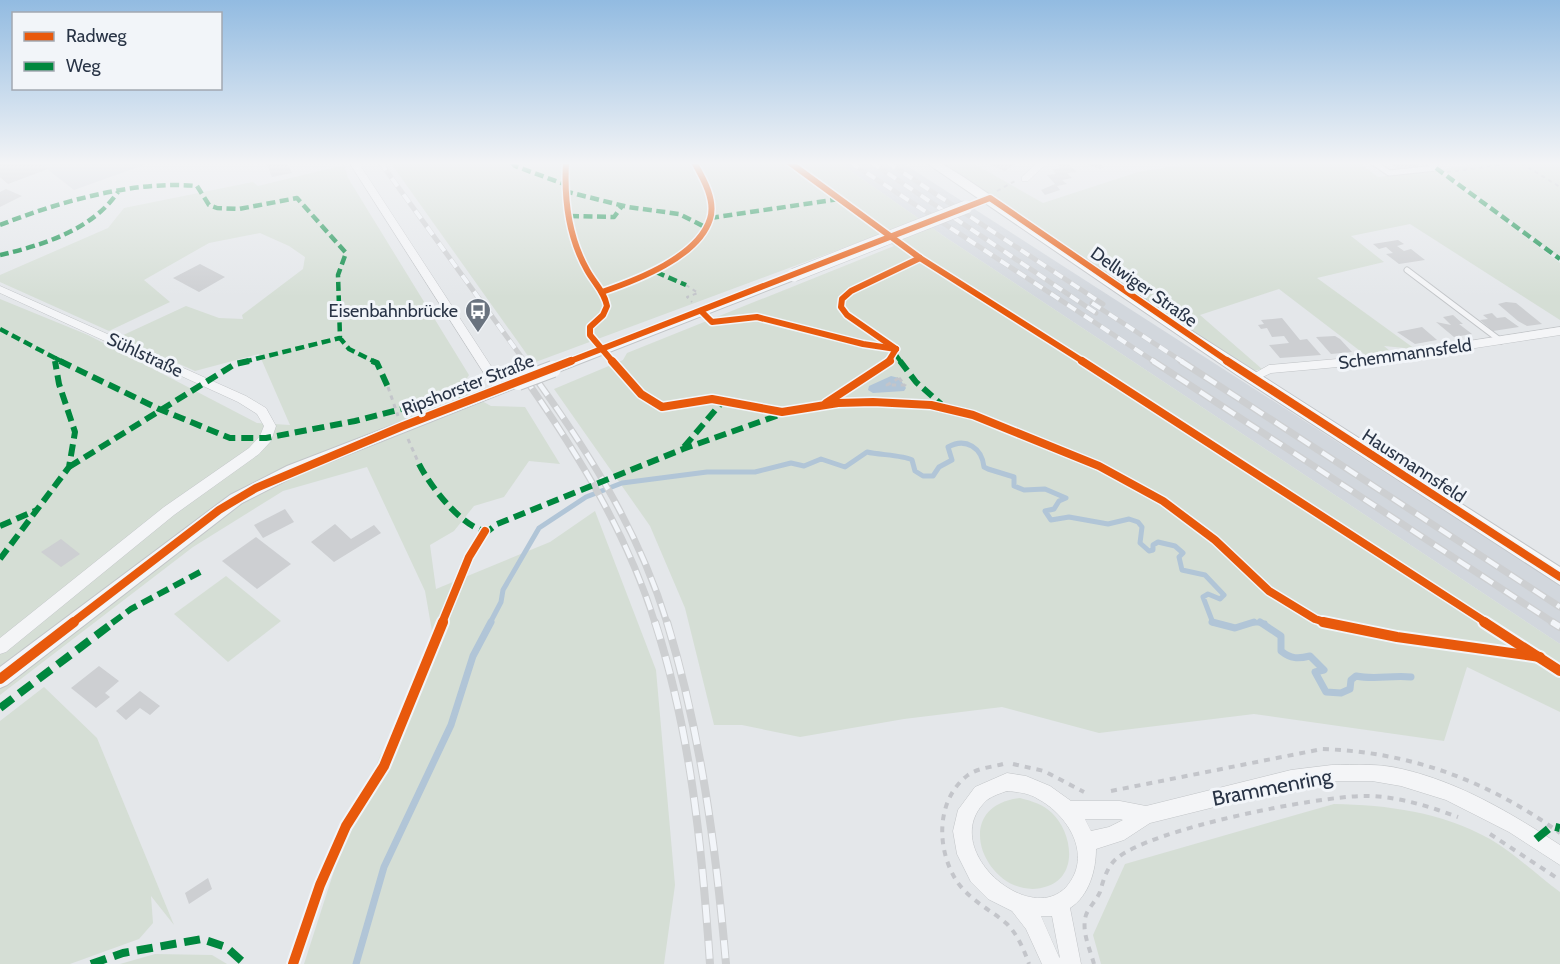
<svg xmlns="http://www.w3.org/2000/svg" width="1560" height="964" viewBox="0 0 1560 964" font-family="Cabin,sans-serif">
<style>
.built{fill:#d2d7dd}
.green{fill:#d5ded5}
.water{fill:#b1c5d7}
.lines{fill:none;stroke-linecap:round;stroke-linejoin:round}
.stream-far1{stroke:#b1c5d7;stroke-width:5}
.stream{stroke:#b1c5d7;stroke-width:7}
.building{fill:#cdcfd2}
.service-casing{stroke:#c2c5c8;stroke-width:7}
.minor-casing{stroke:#c2c5c8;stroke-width:1}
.tertiary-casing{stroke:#c2c5c8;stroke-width:2}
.secondary-casing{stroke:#c2c5c8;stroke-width:2}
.path-far2{stroke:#c3c5ca;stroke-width:2;stroke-dasharray:4 4;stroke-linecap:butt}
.path-far1{stroke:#c3c5ca;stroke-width:3;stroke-dasharray:4.5 4.5;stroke-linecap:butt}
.path{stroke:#c3c5ca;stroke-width:4;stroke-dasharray:6 6;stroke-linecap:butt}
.service{stroke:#f4f5f7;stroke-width:5}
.minor{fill:#f4f5f7;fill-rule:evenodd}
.tertiary{fill:#f4f5f7;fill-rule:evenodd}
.secondary{fill:#f8f8f8;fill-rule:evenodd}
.rail-far2-casing{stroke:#cdcfd1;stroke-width:5}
.rail-far1-casing{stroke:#cdcfd1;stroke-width:7}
.rail-casing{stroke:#cdcfd1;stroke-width:8}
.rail-far2{stroke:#f2f5f9;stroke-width:4;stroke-dasharray:10;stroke-linecap:butt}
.rail-far1{stroke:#f2f5f9;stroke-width:4.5;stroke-dasharray:14;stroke-linecap:butt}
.rail{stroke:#f2f5f9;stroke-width:6;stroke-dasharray:18;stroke-linecap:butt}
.tertiary-bridge-far1-casing{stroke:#c2c5c8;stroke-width:14;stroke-linecap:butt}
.tertiary-bridge-casing{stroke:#c2c5c8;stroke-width:18;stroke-linecap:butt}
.tertiary-bridge-far1{stroke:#f4f5f7;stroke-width:13}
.tertiary-bridge{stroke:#f4f5f7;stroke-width:16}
.quiet-far2{stroke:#00873e;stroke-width:4.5;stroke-dasharray:9 4.5;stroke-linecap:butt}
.quiet-far1{stroke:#00873e;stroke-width:6;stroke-dasharray:12 6;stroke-linecap:butt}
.quiet{stroke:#00873e;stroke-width:8;stroke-dasharray:16 8;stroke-linecap:butt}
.cycleway-far2-casing{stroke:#f2f5f9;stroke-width:9}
.cycleway-far1-casing{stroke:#f2f5f9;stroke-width:11}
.cycleway-casing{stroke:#f2f5f9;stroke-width:14}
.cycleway-far2{stroke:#e8590c;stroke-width:6}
.cycleway-far1{stroke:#e8590c;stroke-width:8}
.cycleway{stroke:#e8590c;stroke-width:10}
.labels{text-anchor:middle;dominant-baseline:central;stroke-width:6;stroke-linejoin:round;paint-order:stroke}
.street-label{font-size:18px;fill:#293446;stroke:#f2f5f9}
.poi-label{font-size:18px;fill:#293446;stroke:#f2f5f9;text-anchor:end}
.near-street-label{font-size:21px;fill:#293446;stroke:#f2f5f9}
</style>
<rect width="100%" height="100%" fill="#e4e7ea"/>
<!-- built -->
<g class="built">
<polygon points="38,162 152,162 74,190"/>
<polygon points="838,162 901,162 1560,585 1560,644 945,237"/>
</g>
<!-- green -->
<g class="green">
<polygon points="390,162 838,162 945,237 1560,644 1560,712 1467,667 1444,741 1254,714 1099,733 1002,707 904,719 800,737 742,725 714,725 685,608 650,526 554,389 623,360 627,353 894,246 878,235 533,363"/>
<polygon points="936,162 971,162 1043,203 1138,172 1200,162 1358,162 1378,177 1437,169 1560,263 1560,320 1410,224 1351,236 1384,262 1317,278 1415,349 1384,346 1390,351 1368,357 1279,289 1200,315 1262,369 1248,372"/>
<polygon points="1488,162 1560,162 1560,259 1442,169"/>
<polygon points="344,165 348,178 469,375 460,389 491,406 525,407 560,464 529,461 504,497 474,506 454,531 430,545 436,589 550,542 595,511 656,670 675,885 664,964 304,964 342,846 381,754 405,725 405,701 432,631 425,591 367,467 283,491 193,547 0,695 0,299 88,335 257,423 290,425 259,354 195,371 119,337 186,306 219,318 243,319 242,315 303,269 305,257 289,246 260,233 209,243 144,280 170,302 109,331 0,282 0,275 108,228 124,208 253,182 258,186"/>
<polygon points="226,576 281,621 228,662 174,614"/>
<polygon points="44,687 97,738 174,925 151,896 153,923 139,939 70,964 0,964 0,721"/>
<path d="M 1020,798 C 1031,801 1043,804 1052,813 C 1072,832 1079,875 1048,886 C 991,907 943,807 1020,798 Z"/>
<path d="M 1334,804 C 1388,805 1441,812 1490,839 C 1514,853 1537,875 1560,892 L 1560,964 L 1101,964 L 1093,935 L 1125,864 Z"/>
<polygon points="155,954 212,955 227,964 120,964"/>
</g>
<!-- water -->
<polygon class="water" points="891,376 899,378 906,388 904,391 873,393 868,390 869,386"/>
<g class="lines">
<!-- stream-far1 -->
<g class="stream-far1">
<path d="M 490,623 L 501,602 L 503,590 L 539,528 L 586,497 L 622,483 L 707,472 L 755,472 L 791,463 L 804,466 L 821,459 L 845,467 L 867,452 C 879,455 903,455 912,460 L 915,471 L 923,476 L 933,476 L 939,467 L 952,460 L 948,447 C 966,437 982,448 984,467 L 988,469 L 1014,477 L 1014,486 L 1024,490 L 1045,489 L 1066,498 L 1059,501 L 1054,509 L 1045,511 L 1051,520 L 1069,517 L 1108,524 L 1129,519 L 1138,522 L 1142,527 L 1140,543 L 1149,551 L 1153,550 L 1153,545 L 1158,542 L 1175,546 L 1183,553 L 1179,557 L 1182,570 L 1205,575 L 1224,595 L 1220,599 L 1208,594 L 1203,597 L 1213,623"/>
<polyline points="1252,623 1265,623"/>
</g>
<!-- stream -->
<g class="stream">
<polyline points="1212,622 1235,628 1254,622"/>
<path d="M 1260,622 L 1281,636 L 1281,651 C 1291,659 1298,659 1310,656 L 1324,670 L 1315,672 L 1326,692 L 1341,693 L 1350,689 L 1351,680 L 1356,676 C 1375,680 1391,675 1411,677"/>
<polyline points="356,964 384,867 451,725 473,656 491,622"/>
</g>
</g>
<!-- building -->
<g class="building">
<polygon points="0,162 38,162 48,169 8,184 0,177"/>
<polygon points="266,162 287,162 292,173 272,177"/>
<polygon points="982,162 998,163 1019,162 1005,171"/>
<polygon points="1066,162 1077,172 1067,173 1072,178 1062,180 1067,184 1057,186 1060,190 1045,195 1041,190 1055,184 1047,175 1056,174 1052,169 1061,168 1057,163"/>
<polygon points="1081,162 1101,162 1098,164 1105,166 1100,169"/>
<polygon points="1387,162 1416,162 1419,167 1398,169"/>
<polygon points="6,189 22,196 0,207 0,192"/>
<polygon points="1398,240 1404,244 1397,246 1404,251 1411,249 1425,260 1399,264 1386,254 1393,253 1386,247 1379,249 1373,244"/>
<polygon points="200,264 225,277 199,292 173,278"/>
<polygon points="1506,302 1516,303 1542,324 1527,326 1518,321 1498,304"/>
<polygon points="1492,313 1497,318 1505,317 1519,327 1493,331 1480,320 1488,319 1483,315"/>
<polygon points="1453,315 1463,324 1459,324 1472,334 1454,337 1436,322 1451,325 1443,317"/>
<polygon points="1282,318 1300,340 1307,339 1321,355 1280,358 1269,345 1289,343 1284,336 1272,337 1267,328 1261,329 1258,325 1264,324 1261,320"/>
<polygon points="1422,327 1437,340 1415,344 1397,332"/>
<polygon points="1335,336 1340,339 1352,352 1331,354 1316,337"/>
<polygon points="285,509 294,522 263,538 254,525"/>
<polygon points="335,524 351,539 374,525 381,533 334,562 311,542"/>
<polygon points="256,537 291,564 257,589 222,561"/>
<polygon points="61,539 80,554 61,567 41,552"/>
<polygon points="99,666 119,681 105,693 110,697 96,708 71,688"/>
<polygon points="140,691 160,706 150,715 140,708 126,720 116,711"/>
<polygon points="208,878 212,889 189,904 185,893"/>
</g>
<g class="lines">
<defs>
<g id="service">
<polyline points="1373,162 1389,173 1436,168"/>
<polyline points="1407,270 1501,341"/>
</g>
<g id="minor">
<polygon points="349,162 358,162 504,386 506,389 504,392 496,392"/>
<polygon points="1038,162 1048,162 1028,181 1022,181 1022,177"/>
<polygon points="1424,162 1434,162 1441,168 1433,170"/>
<polygon points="0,286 246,396 266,408 276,426 271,441 259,454 174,515 6,652 0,654 0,638 164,507 249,448 260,436 264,426 257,414 238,402 0,293"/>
<polygon points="1560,327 1560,335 1371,364 1271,373 1252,382 1246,378 1269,365 1371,356"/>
<path d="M 1332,765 C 1355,765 1379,763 1402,769 C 1459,782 1511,813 1560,845 L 1560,865 L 1509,832 L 1446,800 L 1401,786 L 1372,781 L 1332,781 L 1291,788 L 1150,823 L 1124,840 L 1096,849 C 1096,870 1089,896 1070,908 L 1081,964 L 1042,964 L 1026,929 L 1012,911 L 988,899 L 971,882 L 957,854 L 953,831 L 958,810 L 975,787 L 1007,773 L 1026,776 L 1050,786 L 1071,801 L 1120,801 L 1146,806 L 1291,770 ZM 1007,791 C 1018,792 1029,793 1038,799 C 1068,815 1093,855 1067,886 C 1030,929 935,847 987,800 C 992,796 1001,793 1007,791 ZM 1085,819 L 1120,819 L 1123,820 L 1109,827 L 1091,831 ZM 1041,916 L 1052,916 L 1060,958 L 1059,957 Z"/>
</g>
<g id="tertiary">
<polygon points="990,195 994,196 994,200 966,211 960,207"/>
<polygon points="794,271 800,275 799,278 558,372 553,374 546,369 548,366"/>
<polygon points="518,377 525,382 523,385 299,474 242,503 7,685 0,688 0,667 230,495 287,466"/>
</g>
<polygon id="secondary" points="925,162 939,162 962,176 1195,333 1560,567 1560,585 1237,375"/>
</defs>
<!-- service casing -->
<use href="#service" class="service-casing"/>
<!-- minor casing -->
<use href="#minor" class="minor-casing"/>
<!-- tertiary casing -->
<use href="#tertiary" class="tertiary-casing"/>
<!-- secondary casing -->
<use href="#secondary" class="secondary-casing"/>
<!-- path-far2 -->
<g class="path-far2">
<polyline points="1521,163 1560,187"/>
<polyline points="1447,172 1522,162"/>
<polyline points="997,191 1015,181"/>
<polyline points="686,285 698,293 687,297 692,302"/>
</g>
<!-- path-far1 -->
<g class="path-far1">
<polygon points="899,378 905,385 887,385"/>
<polyline points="388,387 398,416"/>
<polyline points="408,439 419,464"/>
</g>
<!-- path -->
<g class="path">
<path d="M 1003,764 C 992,767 978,768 968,775 C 935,800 936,851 958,883 C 971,901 991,910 1007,924 C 1018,935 1024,950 1029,964"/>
<polyline points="1013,764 1044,771 1084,792"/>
<path d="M 1111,791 L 1322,749 C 1411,752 1488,781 1560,833"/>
<polyline points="1490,834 1560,880"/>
<path d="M 1094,964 C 1090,949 1081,931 1086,915 C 1089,907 1096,901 1100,892 C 1103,881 1107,867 1116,859 C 1150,829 1317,796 1365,796 C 1397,796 1428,806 1458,817"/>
</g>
<!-- service -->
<use href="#service" class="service"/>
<!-- minor -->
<use href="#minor" class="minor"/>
<!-- tertiary -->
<use href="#tertiary" class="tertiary"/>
<!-- secondary -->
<use href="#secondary" class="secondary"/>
<defs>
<g id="rail-far2">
<polyline points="380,162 525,362"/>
<polyline points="850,162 1155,362"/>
<polyline points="871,162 1096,313"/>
<polyline points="887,162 1103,304"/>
<polyline points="1092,303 1183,362"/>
</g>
<g id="rail-far1">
<path d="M 523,361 C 583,443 637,525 667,623"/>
<polyline points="1153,361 1554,623"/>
<polyline points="1181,361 1560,607"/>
<path d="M 524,377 C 578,454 627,533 655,623"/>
</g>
<g id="rail">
<path d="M 655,622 C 691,733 702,848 710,964"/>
<path d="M 667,622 C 701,734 716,848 726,964"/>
<polyline points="1552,622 1560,627"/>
</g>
</defs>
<!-- rail-far2 casing -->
<use href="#rail-far2" class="rail-far2-casing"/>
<!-- rail-far1 casing -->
<use href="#rail-far1" class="rail-far1-casing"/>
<!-- rail casing -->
<use href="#rail" class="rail-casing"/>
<!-- rail-far2 -->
<use href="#rail-far2" class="rail-far2"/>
<!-- rail-far1 -->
<use href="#rail-far1" class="rail-far1"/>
<!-- rail -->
<use href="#rail" class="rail"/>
<defs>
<polyline id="tertiary-bridge-far1" points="794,275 966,207"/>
<polyline id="tertiary-bridge" points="518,382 553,369"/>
</defs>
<!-- tertiary-bridge-far1 casing -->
<use href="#tertiary-bridge-far1" class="tertiary-bridge-far1-casing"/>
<!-- tertiary-bridge casing -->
<use href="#tertiary-bridge" class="tertiary-bridge-casing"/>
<!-- tertiary-bridge-far1 -->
<use href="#tertiary-bridge-far1" class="tertiary-bridge-far1"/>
<!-- tertiary-bridge -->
<use href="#tertiary-bridge" class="tertiary-bridge"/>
<!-- quiet-far2 -->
<g class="quiet-far2">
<polyline points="511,162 515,166 564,184"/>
<polyline points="1436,168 1560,259"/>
<polyline points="564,191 628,207 679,214 705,227"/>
<polyline points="570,216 614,217 622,206"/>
<polyline points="710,218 839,199"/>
<path d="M 0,225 C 58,202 135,180 197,186 L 209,205 L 217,208 L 239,209 L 297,198 L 346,253 L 338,275 L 340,338 L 349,349 L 375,362"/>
<path d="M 0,255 C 43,245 92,230 118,192"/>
<polyline points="656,272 686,285"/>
<polyline points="0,329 55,358 56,362"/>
<polyline points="896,355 901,362"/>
<polyline points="55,358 63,362"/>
<polyline points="243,362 340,338"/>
</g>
<!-- quiet-far1 -->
<g class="quiet-far1">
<polyline points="60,361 159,409 230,438 266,438 355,421 464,393"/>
<polyline points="372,361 377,363 388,387"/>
<polyline points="900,361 916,382 941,404"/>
<polyline points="684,447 723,401"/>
<path d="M 419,464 C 430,486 461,526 485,531"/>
<polyline points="69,467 235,364 249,361"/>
<polyline points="0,526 37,510"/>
<polyline points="483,535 497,524 683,449 782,414"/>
<polyline points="0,559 69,467 75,432 59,384 55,361"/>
<polyline points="112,623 131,609 202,571"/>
</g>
<!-- quiet -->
<g class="quiet">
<polyline points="0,708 114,622"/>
<polyline points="1536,839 1552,826 1560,828"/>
<polyline points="91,964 123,953 202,939 226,947 245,964"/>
</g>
<defs>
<g id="cycleway-far2">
<path d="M 566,162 C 564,198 569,238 587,270 C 594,283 604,291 607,306 L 603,315 L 590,327 L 590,335 L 613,362"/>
<polyline points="789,162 920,258 1084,362"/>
<path d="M 602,292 C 637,280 698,257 710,219 C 716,200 703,178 694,162"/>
<polyline points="701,311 712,322 757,317 863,344 896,349"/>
<polyline points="896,349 847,315 841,307 842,299 851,291 920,258"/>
<polyline points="568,362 990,198 1229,362"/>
<polyline points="888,362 896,349"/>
</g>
<g id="cycleway-far1">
<polyline points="612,361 641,394 662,407 712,399 782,412 838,403 873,402 931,405 973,415 1099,466 1163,501 1215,540 1269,591 1315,619 1328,623"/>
<polyline points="1082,361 1487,623"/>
<polyline points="1227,361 1560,577"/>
<polyline points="826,403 890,361"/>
<polyline points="72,623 219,510 256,488 403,426 571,361"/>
<polyline points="442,623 469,557 485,531"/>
</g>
<g id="cycleway">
<polyline points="1323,622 1397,637 1540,657"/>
<polyline points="1484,622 1560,671"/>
<polyline points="0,679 74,622"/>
<polyline points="293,964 320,885 346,826 384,766 443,622"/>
</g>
</defs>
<!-- cycleway-far2 casing -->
<use href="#cycleway-far2" class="cycleway-far2-casing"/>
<!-- cycleway-far1 casing -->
<use href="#cycleway-far1" class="cycleway-far1-casing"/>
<!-- cycleway casing -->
<use href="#cycleway" class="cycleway-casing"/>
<!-- cycleway-far2 -->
<use href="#cycleway-far2" class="cycleway-far2"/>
<!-- cycleway-far1 -->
<use href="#cycleway-far1" class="cycleway-far1"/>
<!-- cycleway -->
<use href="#cycleway" class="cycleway"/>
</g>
<!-- sky -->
<linearGradient id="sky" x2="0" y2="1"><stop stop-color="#92bbe1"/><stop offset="0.55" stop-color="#f3f4f6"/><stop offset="1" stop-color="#f3f4f6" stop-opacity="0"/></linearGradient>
<rect width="1560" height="297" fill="url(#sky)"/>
<!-- icons -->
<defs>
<symbol id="bus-pin" viewBox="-11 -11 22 30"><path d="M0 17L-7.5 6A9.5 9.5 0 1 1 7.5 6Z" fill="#6a737f" stroke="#f2f5f9"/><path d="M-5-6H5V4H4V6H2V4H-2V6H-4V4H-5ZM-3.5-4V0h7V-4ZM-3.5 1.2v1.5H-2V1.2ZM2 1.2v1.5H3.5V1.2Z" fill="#fff"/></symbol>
</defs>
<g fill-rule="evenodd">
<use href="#bus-pin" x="463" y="296" width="30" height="40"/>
</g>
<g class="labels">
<!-- street labels -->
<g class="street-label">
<text transform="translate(1144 287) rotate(35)">Dellwiger Straße</text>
<text transform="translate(1405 354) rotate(-8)">Schemmannsfeld</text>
<text transform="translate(145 355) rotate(25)">Sühlstraße</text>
<text transform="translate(468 385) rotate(-21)">Ripshorster Straße</text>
<text transform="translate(1414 466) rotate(33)">Hausmannsfeld</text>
</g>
<!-- poi labels -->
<g class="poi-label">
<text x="458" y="311">Eisenbahnbrücke</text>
</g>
<!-- near-street labels -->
<g class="near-street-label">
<text transform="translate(1272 787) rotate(-11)">Brammenring</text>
</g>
</g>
<!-- legend -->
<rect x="12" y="12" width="210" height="78" fill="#f2f5f9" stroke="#a2a8b1" stroke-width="1.5"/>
<rect x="24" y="32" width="30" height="9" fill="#e8590c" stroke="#a2a8b1" stroke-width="1.5"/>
<text x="66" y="42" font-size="18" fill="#293446">Radweg</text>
<rect x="24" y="62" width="30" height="9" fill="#00873e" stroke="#a2a8b1" stroke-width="1.5"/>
<text x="66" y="72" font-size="18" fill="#293446">Weg</text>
</svg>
